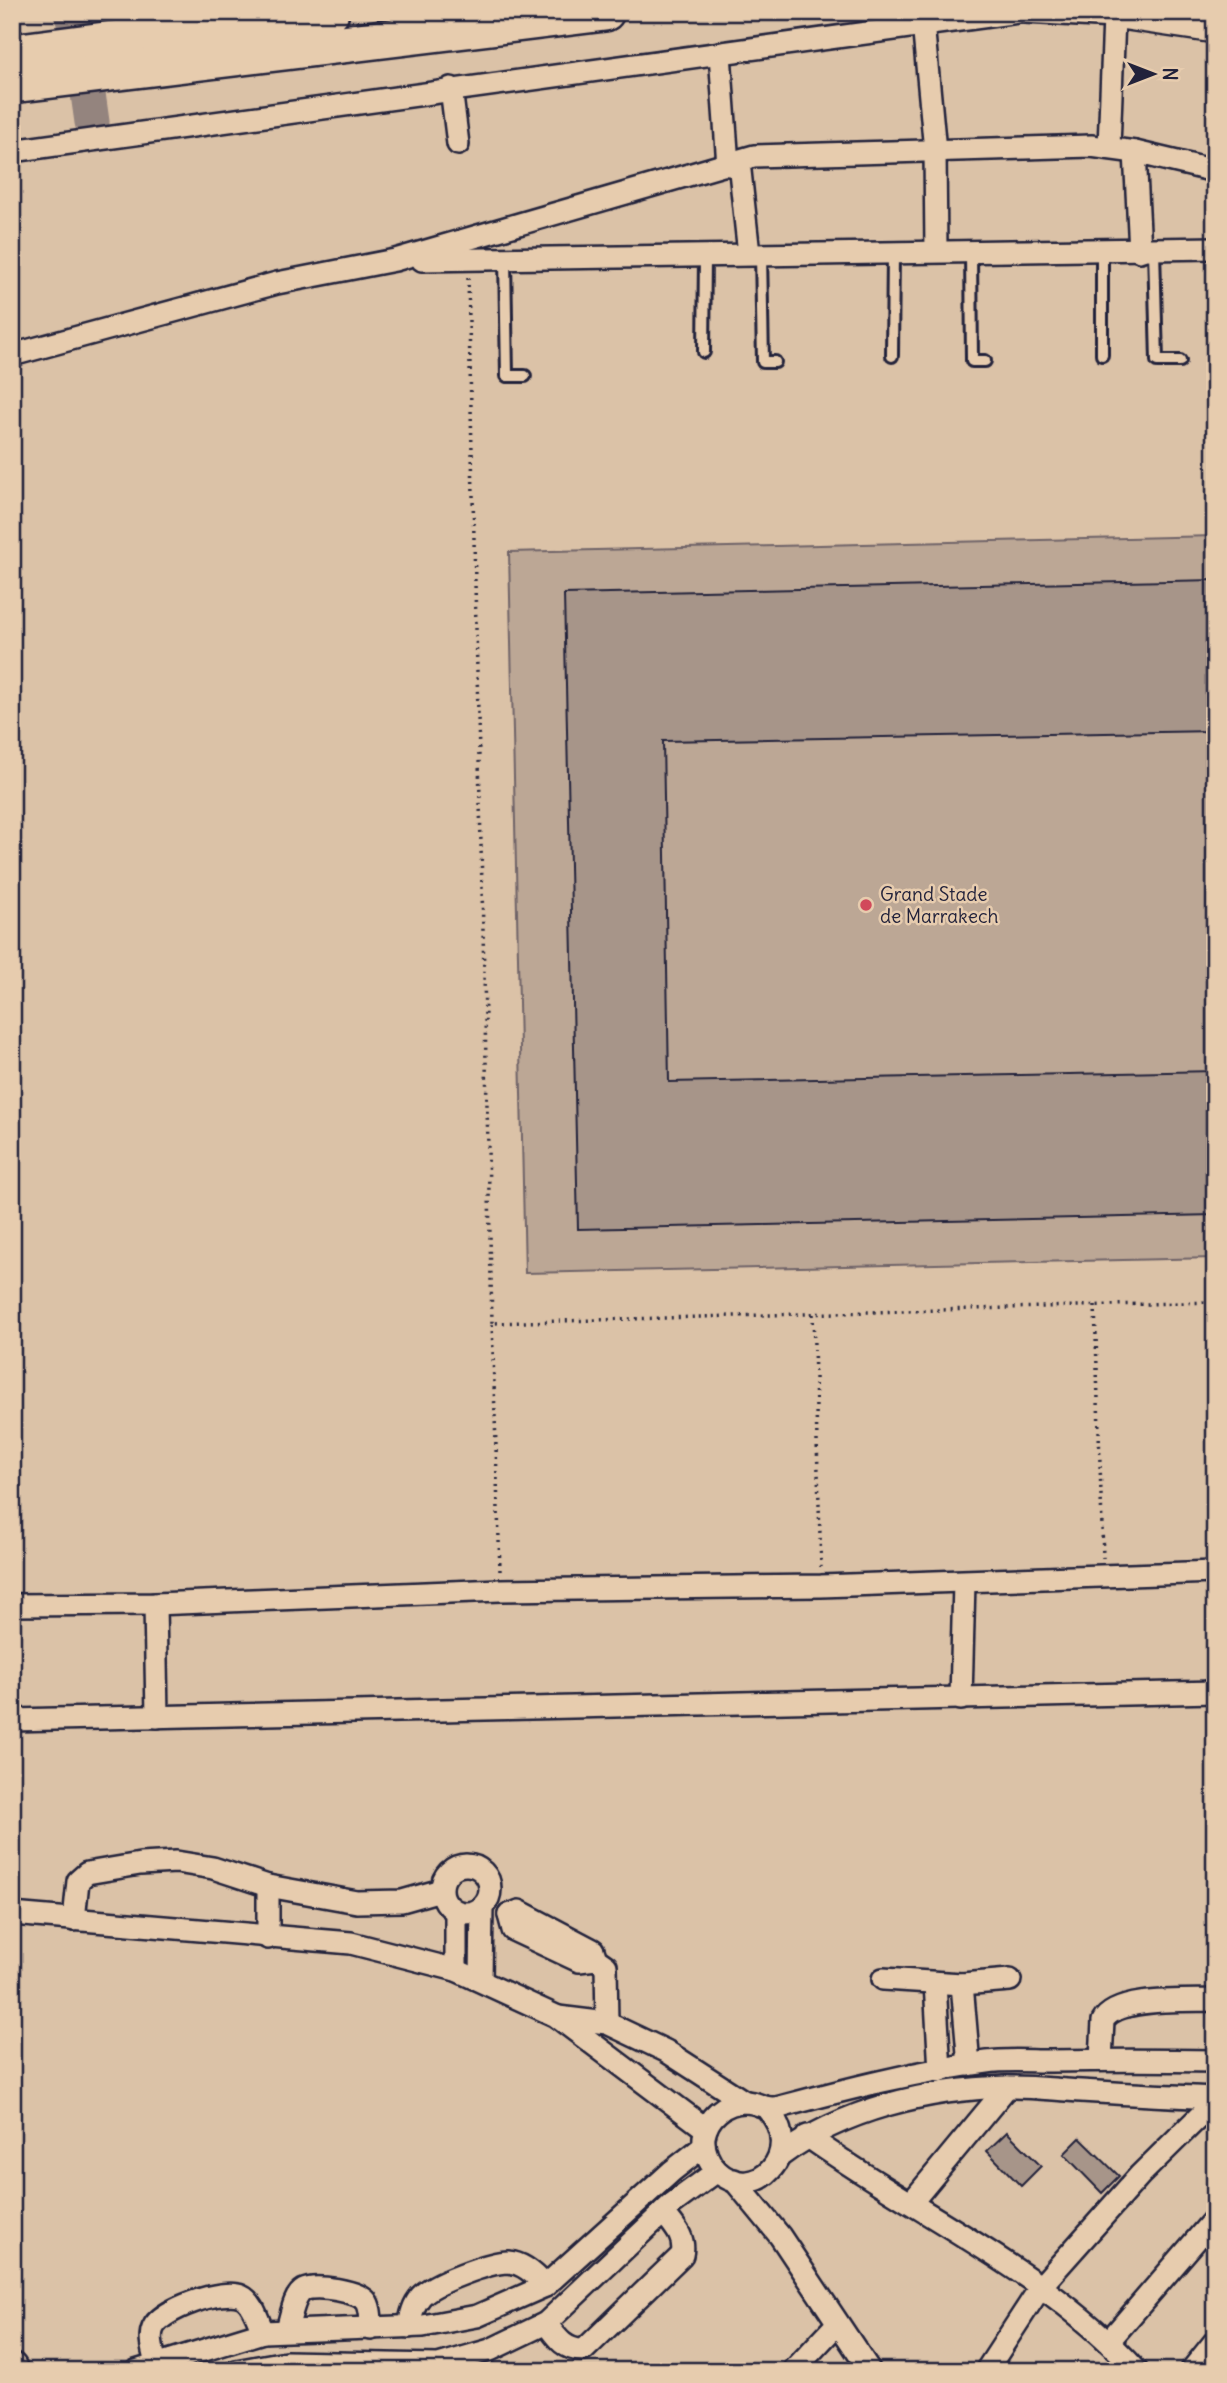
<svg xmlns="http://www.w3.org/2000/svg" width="1227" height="2383" viewBox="0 0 1227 2383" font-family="Delius,sans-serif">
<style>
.park{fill:#bca795;stroke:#6f6468;stroke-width:2}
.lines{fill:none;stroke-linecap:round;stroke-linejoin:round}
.river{stroke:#94847e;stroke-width:35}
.building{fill:#a79589;stroke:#22223b;stroke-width:2}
.service-casing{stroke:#22223b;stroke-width:16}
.minor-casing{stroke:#22223b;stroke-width:26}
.tertiary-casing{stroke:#22223b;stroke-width:33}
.trunk-casing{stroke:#22223b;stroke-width:42}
.path{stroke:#22223b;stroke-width:3.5;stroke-dasharray:2 5;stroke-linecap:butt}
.service{stroke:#e7ccae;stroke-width:10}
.minor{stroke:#e7ccae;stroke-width:21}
.tertiary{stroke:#e7ccae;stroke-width:28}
.trunk{stroke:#e7ccae;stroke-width:37}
.poi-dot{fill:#d1495b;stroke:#e7ccae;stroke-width:2.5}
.labels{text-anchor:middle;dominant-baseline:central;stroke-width:5;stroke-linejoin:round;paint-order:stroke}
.poi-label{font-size:19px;fill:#22223b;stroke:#e7ccae;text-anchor:start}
</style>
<rect width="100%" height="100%" fill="#dbc2a7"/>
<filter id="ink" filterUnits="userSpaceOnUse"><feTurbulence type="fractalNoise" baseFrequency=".0143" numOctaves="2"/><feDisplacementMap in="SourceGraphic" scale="14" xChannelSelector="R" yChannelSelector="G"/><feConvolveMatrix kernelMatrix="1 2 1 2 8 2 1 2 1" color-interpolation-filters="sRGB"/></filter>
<g filter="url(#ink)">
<!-- park -->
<polygon class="park" points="1215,536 1215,1258 525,1273 509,552"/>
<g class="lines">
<!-- river -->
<polyline class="river" points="71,12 82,51 92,122"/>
</g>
<!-- building -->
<g class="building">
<polygon points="1215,580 1215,731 663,741 669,1082 1215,1071 1215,1215 578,1229 564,594"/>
<polygon points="1007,2132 1041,2166 1021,2186 987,2151"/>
<polygon points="1080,2138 1119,2176 1102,2193 1064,2154"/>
</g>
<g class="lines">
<defs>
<g id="service">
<polyline points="1154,250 1157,361 1180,361"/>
<polyline points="971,251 972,361 985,361"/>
<polyline points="761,254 763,362 775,362"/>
<polyline points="505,259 507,376 525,376"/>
<polyline points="704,352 705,256"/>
<polyline points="1102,355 1102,252"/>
<polyline points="892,356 893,253"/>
</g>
<g id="minor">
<polyline points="922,12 935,151 936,251"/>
<polyline points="1024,12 1114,17 1215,32"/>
<polyline points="720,54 728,165"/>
<polyline points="451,88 458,144"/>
<polyline points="1109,147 1114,17"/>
<polyline points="12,151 1018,12"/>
<polyline points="1135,152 1140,251"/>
<polyline points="739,162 749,254"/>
<polyline points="422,260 1215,248"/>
<polyline points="12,355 277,283 395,260 754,156 1091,146 1135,152 1215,171"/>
<polyline points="155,1604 157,1717"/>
<polyline points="12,1605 155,1604 500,1590 821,1586 1215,1572"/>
<polyline points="961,1699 964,1582"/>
<polyline points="12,1720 1215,1692"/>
<circle cx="466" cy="1889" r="24"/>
<polyline points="268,1886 268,1938"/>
<polyline points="12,1914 351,1943 456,1970 556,2016 706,2129"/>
<polyline points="509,1915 519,1911 593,1950 596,1959 606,1966 607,2023"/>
<polyline points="509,1915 513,1930 579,1961 596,1959"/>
<polyline points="74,1920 78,1881 87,1873 140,1864 176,1862 213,1868 268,1886 357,1902 402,1901 441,1890"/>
<polyline points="456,1970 456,1912"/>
<polyline points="883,1979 962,1984 1010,1980"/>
<polyline points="481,1980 482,1907"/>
<polyline points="935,1983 940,2071"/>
<polyline points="962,1984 969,2065"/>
<polyline points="558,2017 607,2023 666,2051 745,2102"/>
<path d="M 1101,2060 L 1103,2021 C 1116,1996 1188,2001 1215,2000"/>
<path d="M 768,2110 C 806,2152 755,2206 717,2171 C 708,2162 703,2149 704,2137 C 707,2117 725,2102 745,2102 C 759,2102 765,2111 780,2107 C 847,2089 917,2071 987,2062 C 1007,2059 1029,2061 1050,2061 C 1105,2060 1160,2060 1215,2061"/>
<path d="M 807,2136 C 917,2215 1045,2270 1137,2371"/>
<path d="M 780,2156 C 844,2109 928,2089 1007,2087 C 1031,2086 1057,2090 1081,2091 C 1126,2094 1170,2096 1215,2098"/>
<polyline points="734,2180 780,2236 870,2371"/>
<polyline points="911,2203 1007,2087"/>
<path d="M 546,2323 C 556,2337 565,2351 584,2350 L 682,2255 C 686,2237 674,2226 664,2213"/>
<path d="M 409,2327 C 411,2315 413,2305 421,2296 C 433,2283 490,2262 508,2262 C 523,2263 536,2275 545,2286"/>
<path d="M 287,2329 C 291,2318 293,2296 304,2290 C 315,2284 360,2291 367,2302 C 371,2309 371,2320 371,2329"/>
<polyline points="1109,2341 1215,2218"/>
<path d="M 156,2365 C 154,2353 148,2339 153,2328 C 161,2309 223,2288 241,2296 C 253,2301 258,2320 263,2332"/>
<polyline points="136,2371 263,2332 423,2326 477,2316 545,2286 672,2171 704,2146"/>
<polyline points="236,2371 286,2362 438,2365 490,2350 546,2323 672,2204 717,2171"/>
<polyline points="793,2371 837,2324"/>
<polyline points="986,2371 1042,2285 1140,2175 1215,2101"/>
<polyline points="1191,2371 1215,2341"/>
</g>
<polyline id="tertiary" points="12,2367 14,2371"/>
<g id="trunk">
<polyline points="12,53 330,12"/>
<polyline points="12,84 605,12"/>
</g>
</defs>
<!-- service casing -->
<use href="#service" class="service-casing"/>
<!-- minor casing -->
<use href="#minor" class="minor-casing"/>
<!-- tertiary casing -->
<use href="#tertiary" class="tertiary-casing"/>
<!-- trunk casing -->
<use href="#trunk" class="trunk-casing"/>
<!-- path -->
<g class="path">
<polyline points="468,278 492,1323"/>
<polyline points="1095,1305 1103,1558"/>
<polyline points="813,1314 821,1567"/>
<polyline points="500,1571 492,1323 1215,1302"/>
</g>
<!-- service -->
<use href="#service" class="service"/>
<!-- minor -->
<use href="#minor" class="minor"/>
<!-- tertiary -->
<use href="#tertiary" class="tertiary"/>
<!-- trunk -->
<use href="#trunk" class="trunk"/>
</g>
</g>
<!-- markers -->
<circle class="poi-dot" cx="866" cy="905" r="7"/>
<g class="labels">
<!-- poi labels -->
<g class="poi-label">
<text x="880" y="894">Grand Stade<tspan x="880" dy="22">de Marrakech</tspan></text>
</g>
</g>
<!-- margin -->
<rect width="1227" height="2383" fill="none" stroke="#e7ccae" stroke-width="42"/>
<rect x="21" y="21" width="1185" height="2341" fill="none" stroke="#22223b" stroke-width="2.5" filter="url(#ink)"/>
<!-- north arrow -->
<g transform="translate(1153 74) rotate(90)" stroke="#e7ccae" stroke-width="5" paint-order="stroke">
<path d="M0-5L12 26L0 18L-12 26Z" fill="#22223b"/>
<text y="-10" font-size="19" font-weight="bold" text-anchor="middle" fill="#22223b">N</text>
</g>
</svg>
